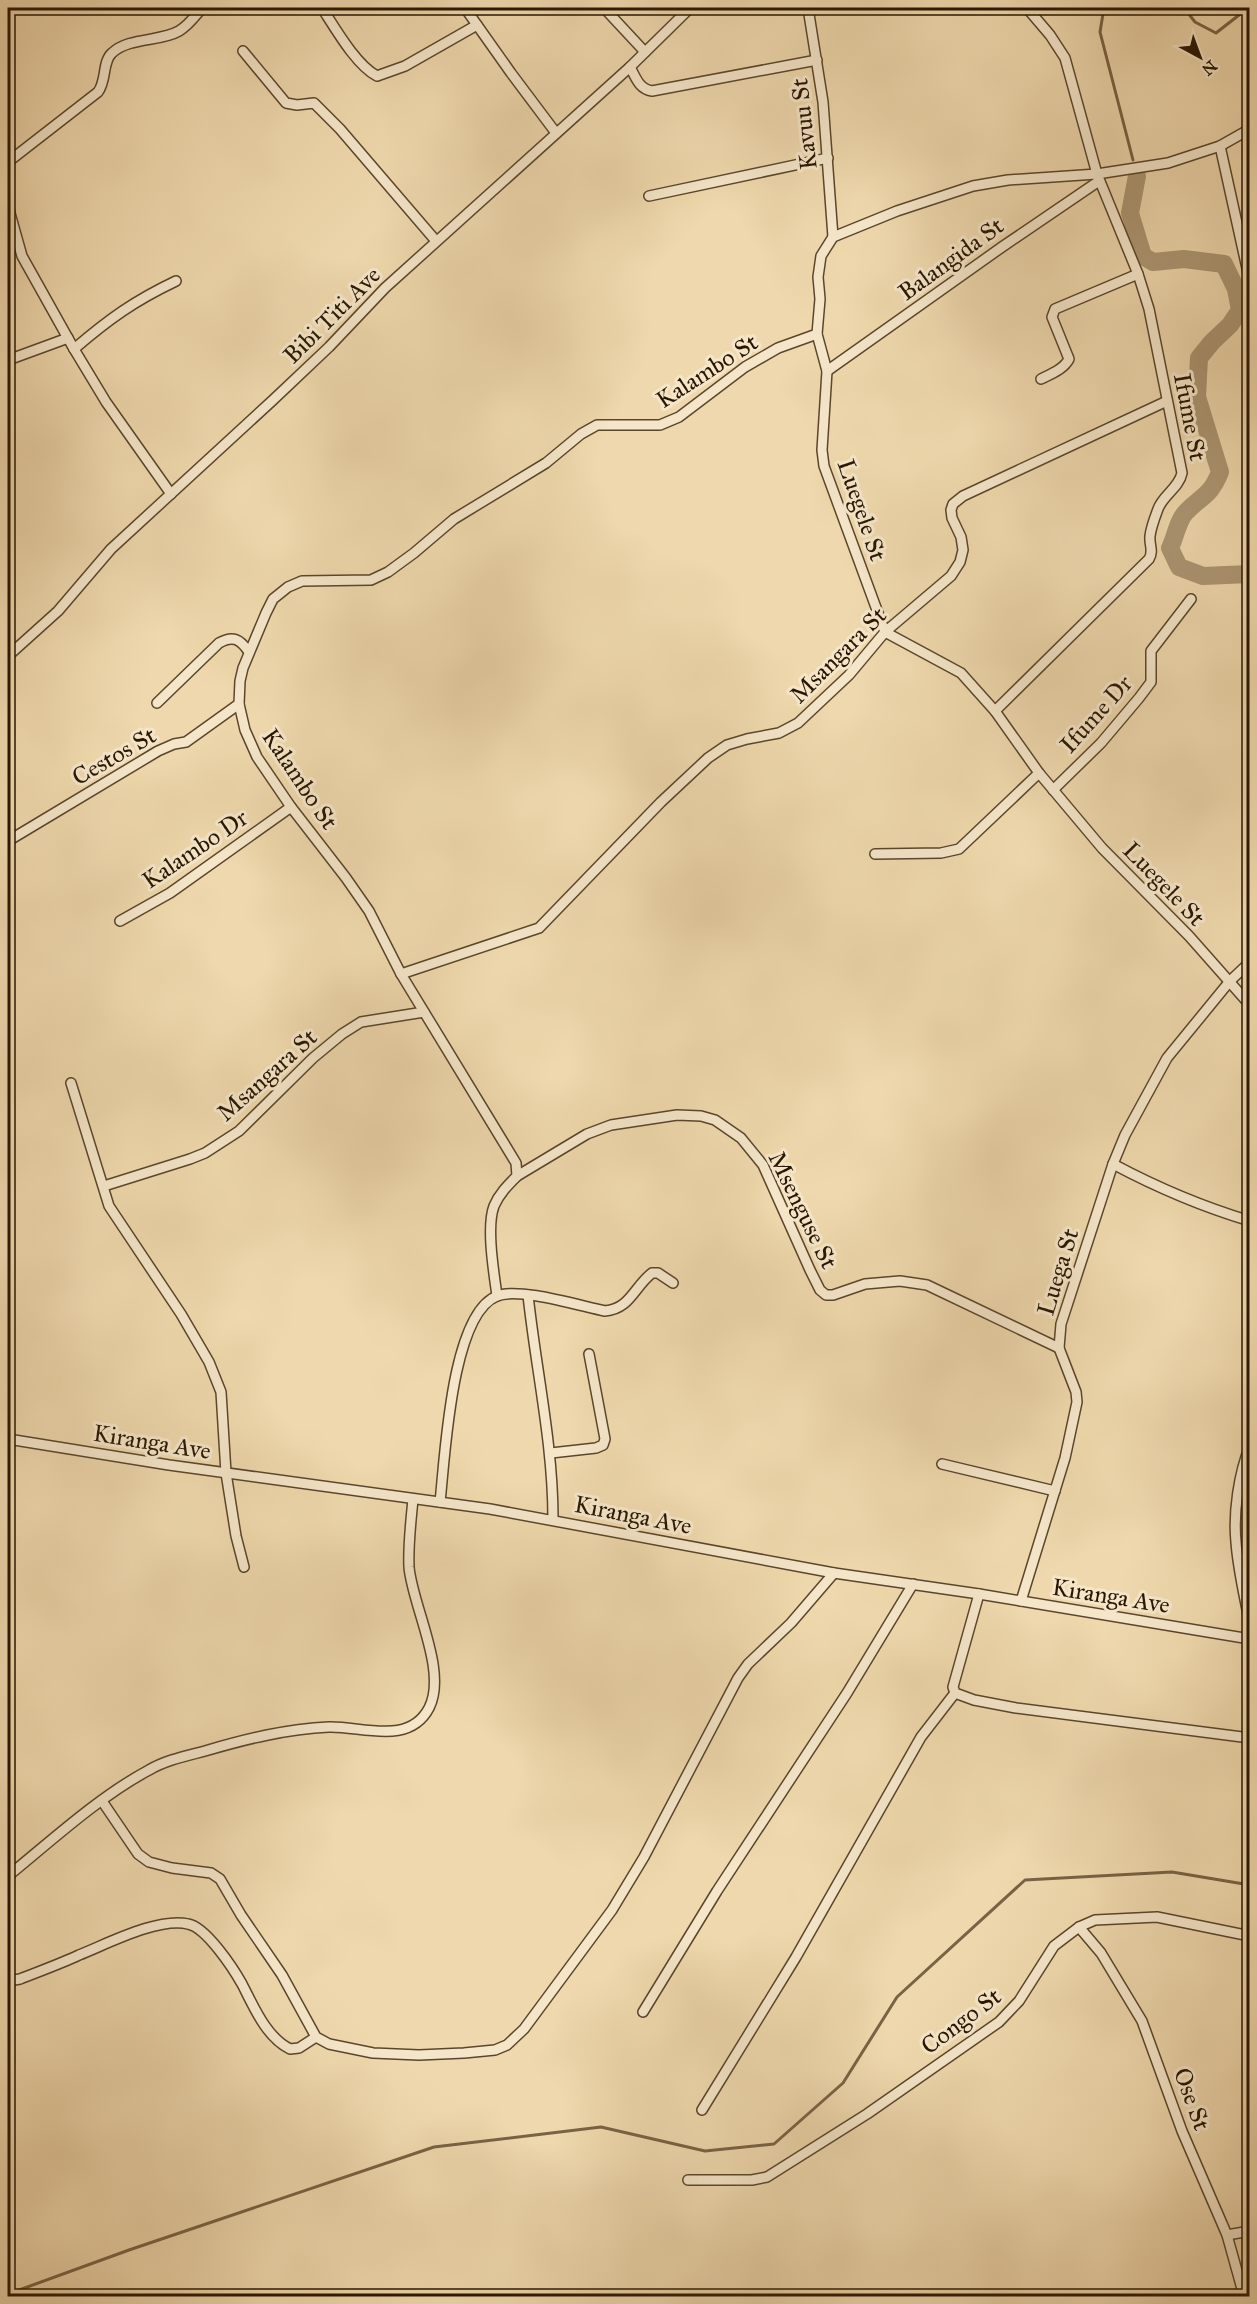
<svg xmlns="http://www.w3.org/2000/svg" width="1257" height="2304" viewBox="0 0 1257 2304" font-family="'IM FELL Great Primer',serif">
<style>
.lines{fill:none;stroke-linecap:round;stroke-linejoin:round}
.stream{stroke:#786345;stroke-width:3}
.river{stroke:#ac9673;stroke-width:18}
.street-casing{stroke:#5a462c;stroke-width:12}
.street{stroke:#f5e6ca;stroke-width:9}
.labels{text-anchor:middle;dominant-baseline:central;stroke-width:6;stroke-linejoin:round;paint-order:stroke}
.street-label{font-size:24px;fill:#291601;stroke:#f5e6ca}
</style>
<rect width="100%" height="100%" fill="#efd8ad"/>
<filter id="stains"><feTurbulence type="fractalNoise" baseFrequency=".00333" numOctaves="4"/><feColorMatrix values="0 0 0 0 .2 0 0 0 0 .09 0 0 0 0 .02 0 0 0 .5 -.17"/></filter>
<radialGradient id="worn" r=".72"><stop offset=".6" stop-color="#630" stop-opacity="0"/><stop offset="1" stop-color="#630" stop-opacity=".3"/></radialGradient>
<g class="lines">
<!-- stream -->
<g class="stream">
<polyline points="1104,8 1100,32 1133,160"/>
<polyline points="1184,8 1195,22 1216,33 1248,8"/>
<polyline points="8,2294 129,2250 434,2147 601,2127 705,2151 774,2144 843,2083 897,1997 1025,1880 1172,1872 1250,1885"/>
</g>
<!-- river -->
<path class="river" d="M 1137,176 L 1130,213 L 1143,256 L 1153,262 L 1184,259 L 1224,264 L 1236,289 L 1240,310 L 1230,325 L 1212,342 L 1199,358 L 1197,397 L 1220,472 C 1210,497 1202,495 1186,512 C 1178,520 1175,538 1170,548 L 1179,567 L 1203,576 L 1250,574"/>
<defs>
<g id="street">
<path d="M 322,8 C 335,28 356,65 377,76 L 405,66 L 477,25"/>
<polyline points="465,8 511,73 556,133"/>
<polyline points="604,8 645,52"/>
<polyline points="808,8 823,102 833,237"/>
<polyline points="243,51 286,103 297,105 314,103 340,129 436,241"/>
<path d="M 630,67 C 636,78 639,89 652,91 L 817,60"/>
<polyline points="1250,129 1220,146 1168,163 1097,174 1008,180 973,186 897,211 833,237 821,256 818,277 820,299 817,334 827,371 822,450 824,466 885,632 961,673 995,711 1039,773 1102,848 1189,936 1250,1005"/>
<polyline points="1220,146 1250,282"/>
<path d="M 8,162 L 98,92 C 107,80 102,62 112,53 C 129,37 160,42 179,31 C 189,25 195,16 202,8"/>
<polyline points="649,196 828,158"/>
<polyline points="8,206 22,256 74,349 106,402 171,494"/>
<path d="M 74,349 C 109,319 134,301 176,281"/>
<polyline points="8,360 68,338"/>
<polyline points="827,371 1002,247 1099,181"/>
<path d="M 1041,379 C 1051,374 1064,369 1069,359 L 1052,317 L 1055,309 L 1138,274"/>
<polyline points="8,656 58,611 111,549 273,400 329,347 385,288 630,67 690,8"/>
<path d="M 157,703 L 219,643 C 233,635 240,639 249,652"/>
<path d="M 995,711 L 1149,559 C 1154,551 1149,545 1150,536 C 1151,527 1155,517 1158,509 C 1163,495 1179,488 1182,473 L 1149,309 L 1138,274 L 1097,174 L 1065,58 L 1050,35 L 1027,8"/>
<polyline points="1053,790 1101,743 1139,698 1151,682 1151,651 1191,599"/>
<polyline points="8,841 158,751 174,744 186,742 239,704"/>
<polyline points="875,854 941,853 959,849 1039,773"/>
<polyline points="120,921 170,893 291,807"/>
<polyline points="401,974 539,928 661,802 708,758 727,745 747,739 779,733 798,723 849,675 885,632 951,576 960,562 963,550 961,537 952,518 951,510 953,504 963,496 1167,401"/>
<polyline points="71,1083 109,1206 181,1314 209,1362 221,1392 226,1473 236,1536 244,1567"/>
<path d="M 1113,1164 C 1158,1188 1200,1206 1250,1221"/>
<polyline points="517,1176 587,1134 611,1125 677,1115 701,1116 715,1120 741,1138 763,1165 810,1270 820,1290 826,1295 833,1295 865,1284 900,1281 927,1285 1059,1348"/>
<polyline points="104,1186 190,1159 205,1153 239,1131 313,1058 342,1034 361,1022 424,1012"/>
<path d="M 528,1295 C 536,1370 553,1443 553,1519"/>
<path d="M 497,1296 C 494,1273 486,1227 494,1206 C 499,1194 508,1185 517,1176 L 516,1163 L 401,974 L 369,911 L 346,878 L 291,807 L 257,757 L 245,730 L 239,704 L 240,681 L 243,668 L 266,613 L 273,599 L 288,587 L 302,581 L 371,580 L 388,572 L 414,553 L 454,519 L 546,463 L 581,434 L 597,425 L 660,425 L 679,417 L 745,367 L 778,348 L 817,334"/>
<polyline points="8,1439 169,1465 490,1509 834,1573 979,1594 1250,1639"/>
<path d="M 1250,1446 C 1239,1473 1233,1512 1236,1542 C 1238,1570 1245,1598 1250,1625"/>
<polyline points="551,1453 596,1448 603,1445 605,1439 589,1354"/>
<polyline points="942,1464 1055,1491"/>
<path d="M 440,1502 C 445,1458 451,1314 497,1296 C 519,1287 580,1306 605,1311 C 630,1309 634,1287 652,1273 L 658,1273 L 673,1283"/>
<polyline points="979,1594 953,1687 955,1693 974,1700 1016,1708 1250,1738"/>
<polyline points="1021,1601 1065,1458 1077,1402 1076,1392 1059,1348 1061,1324 1113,1164 1125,1135 1167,1058 1230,981 1250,962"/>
<polyline points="102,1801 138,1854 149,1862 172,1868 211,1873 220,1879 241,1915 282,1975 316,2037 329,2044 373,2053 419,2055 464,2053 495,2050 507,2045 524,2029 612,1910 644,1857 738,1678 748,1664 791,1623 834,1573"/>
<path d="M 8,1876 C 51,1841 100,1796 149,1770 C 166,1760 186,1756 205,1751 C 246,1739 286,1729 329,1727 C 362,1726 409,1746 429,1708 C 448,1671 412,1605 409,1567 C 408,1544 411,1521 413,1499"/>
<polyline points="1079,1927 1101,1953 1142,2021 1182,2131 1227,2235 1244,2296"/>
<path d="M 8,1981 L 20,1979 C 40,1971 60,1964 79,1955 C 107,1944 158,1917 188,1924 C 206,1927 233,1968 242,1984 C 254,2007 266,2037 290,2049 L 299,2048 L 316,2037"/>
<polyline points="643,2012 717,1891 847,1693 913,1584"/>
<polyline points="702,2110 796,1957 921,1737 955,1693"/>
<polyline points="688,2180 752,2180 767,2177 867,2114 999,2022 1019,2001 1054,1946 1079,1927 1095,1920 1157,1917 1250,1936"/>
<polyline points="1227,2235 1250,2231"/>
</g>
</defs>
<!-- street casing -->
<use href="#street" class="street-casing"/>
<!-- street -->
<use href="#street" class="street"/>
</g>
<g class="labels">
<!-- street labels -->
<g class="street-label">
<text transform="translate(804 124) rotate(-96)">Kavuu St</text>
<text transform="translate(951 259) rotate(-36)">Balangida St</text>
<text transform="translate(332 315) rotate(-45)">Bibi Titi Ave</text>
<text transform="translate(707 371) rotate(-33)">Kalambo St</text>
<text transform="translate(1190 417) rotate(79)">Ifume St</text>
<text transform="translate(862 510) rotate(71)">Luegele St</text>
<text transform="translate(838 655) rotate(-45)">Msangara St</text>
<text transform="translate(1096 714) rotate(-48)">Ifume Dr</text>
<text transform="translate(114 756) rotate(-30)">Cestos St</text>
<text transform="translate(300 779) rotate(56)">Kalambo St</text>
<text transform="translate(195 849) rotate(-34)">Kalambo Dr</text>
<text transform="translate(1164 884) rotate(46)">Luegele St</text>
<text transform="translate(267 1075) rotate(-42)">Msangara St</text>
<text transform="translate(803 1210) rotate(64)">Msenguse St</text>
<text transform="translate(1058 1272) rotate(-73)">Luega St</text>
<text transform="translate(152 1442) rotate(9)">Kiranga Ave</text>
<text transform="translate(633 1515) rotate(11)">Kiranga Ave</text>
<text transform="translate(1111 1596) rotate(9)">Kiranga Ave</text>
<text transform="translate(961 2021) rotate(-37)">Congo St</text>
<text transform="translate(1192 2099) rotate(70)">Ose St</text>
</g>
</g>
<!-- margin -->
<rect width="1257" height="2304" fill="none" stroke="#efd8ad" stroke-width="30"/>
<rect x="9" y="9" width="1239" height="2286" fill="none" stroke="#291601" stroke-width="3"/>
<rect x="15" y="15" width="1227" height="2274" fill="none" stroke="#291601" stroke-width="1.5"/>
<!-- north arrow -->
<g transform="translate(1200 57) rotate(139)" stroke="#f5e6ca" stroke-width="4.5" paint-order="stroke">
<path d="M0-4.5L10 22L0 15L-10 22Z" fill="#291601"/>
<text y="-9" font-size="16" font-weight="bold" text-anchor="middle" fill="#291601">N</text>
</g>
<rect width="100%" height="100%" filter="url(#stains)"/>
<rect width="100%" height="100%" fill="url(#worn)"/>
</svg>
